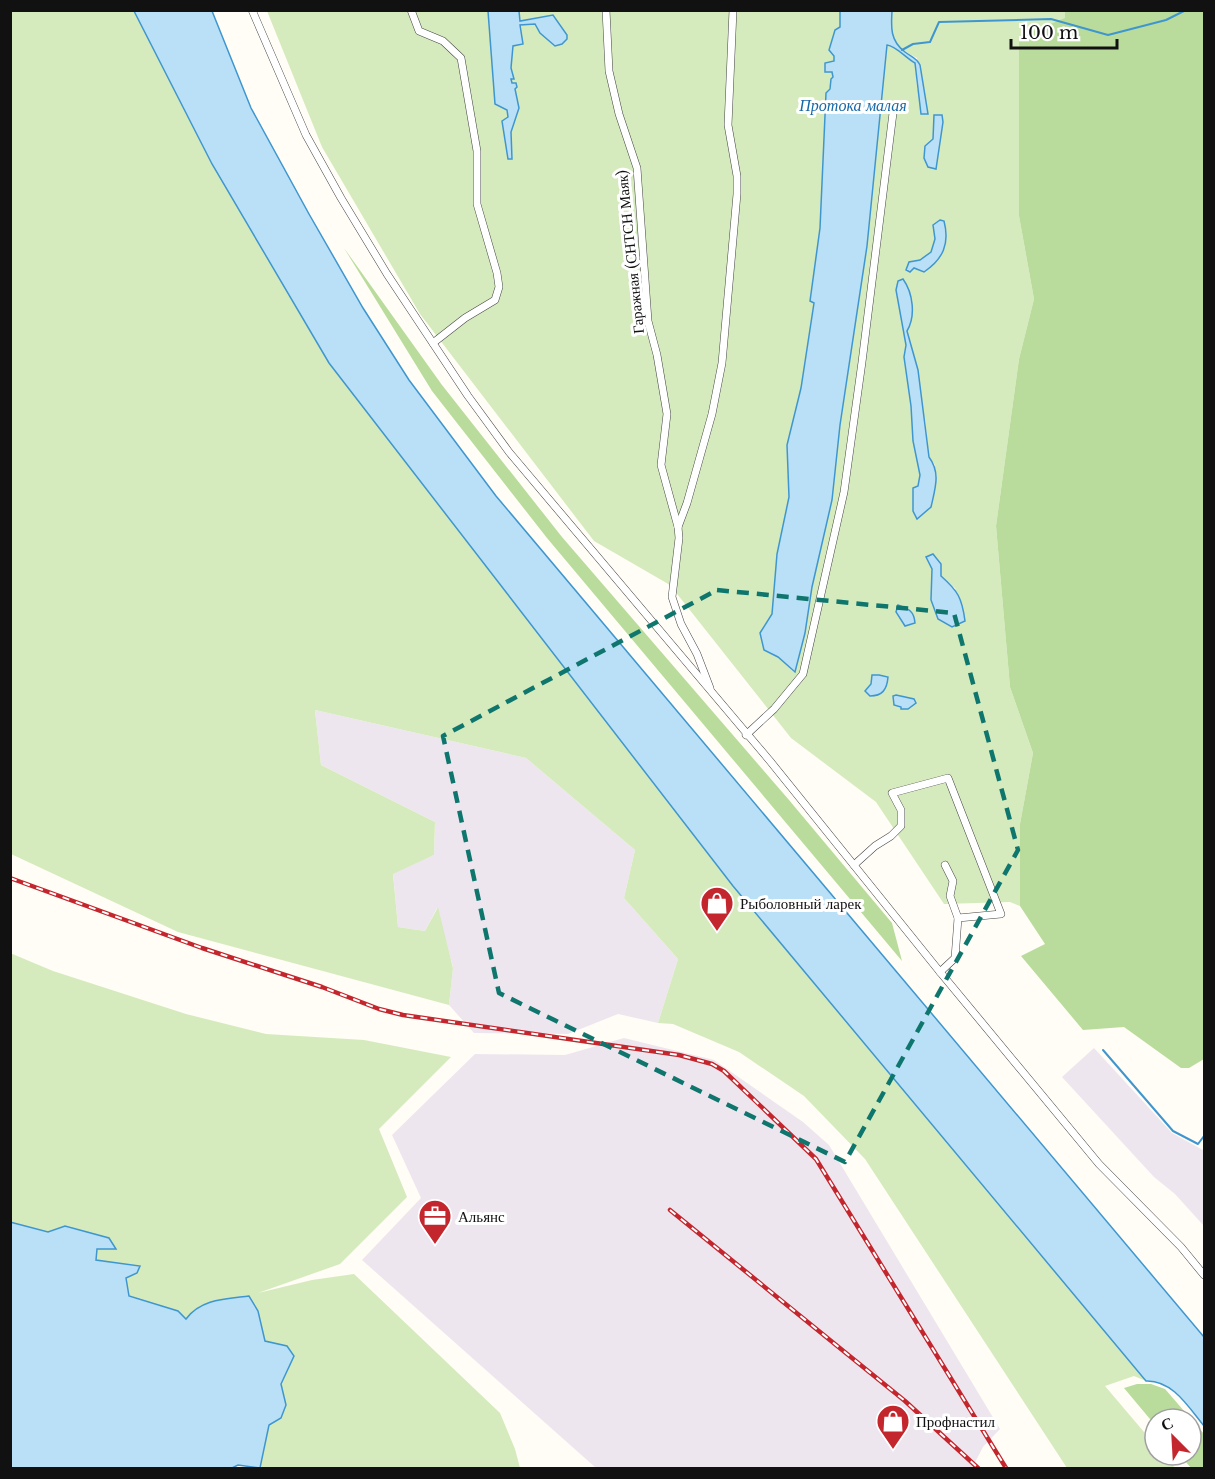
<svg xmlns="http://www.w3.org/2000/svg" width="1215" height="1479" viewBox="0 0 1215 1479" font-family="'Libre Baskerville',serif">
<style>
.industrial{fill:#eee6ef}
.green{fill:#d5ebbd;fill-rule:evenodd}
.forest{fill:#b9dc9c}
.water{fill:#b9e0f7;stroke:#3f96cf;stroke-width:1.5}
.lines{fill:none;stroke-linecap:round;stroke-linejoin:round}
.stream{stroke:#3f96cf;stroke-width:2}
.minor-casing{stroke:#444;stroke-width:8}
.minor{stroke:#fff;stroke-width:7}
.rail-casing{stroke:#c4262e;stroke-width:4.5}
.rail{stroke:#fff;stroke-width:2;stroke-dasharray:7;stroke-linecap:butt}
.marked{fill:none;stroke:#0f766e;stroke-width:4.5;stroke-dasharray:12 8;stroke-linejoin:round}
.labels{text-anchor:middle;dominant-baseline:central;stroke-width:6;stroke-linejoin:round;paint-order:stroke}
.street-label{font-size:15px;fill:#111;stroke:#fff}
.poi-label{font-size:15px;fill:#111;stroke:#fff;text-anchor:start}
.water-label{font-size:16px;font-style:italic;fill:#1768a6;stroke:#fff}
</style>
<rect width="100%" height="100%" fill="#fffdf5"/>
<!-- industrial -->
<g class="industrial">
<polygon points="315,710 526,758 635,850 624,898 678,959 658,1023 618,1014 568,1034 474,1033 449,1005 453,967 437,908 425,931 398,927 393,873 434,855 435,822 321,765"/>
<polygon points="624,1038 714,1060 803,1122 829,1145 1000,1429 983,1447 972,1468 596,1468 362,1260 421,1198 392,1135 475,1054 565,1055"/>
<polygon points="1094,1048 1172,1133 1203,1150 1204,1149 1204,1226 1175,1194 1154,1177 1062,1077"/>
</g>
<!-- green -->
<g class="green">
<polygon points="11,11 134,11 212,164 329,363 733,886 1146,1381 1134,1376 1105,1386 1155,1445 1155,1455 1164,1455 1175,1468 1067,1468 865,1159 804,1096 739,1052 673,1024 658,1023 678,959 624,898 635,850 526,758 315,710 321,765 435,822 434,855 393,874 398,927 425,931 438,907 453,968 449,1005 178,932 11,854"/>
<path d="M 267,11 L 840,11 L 840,27 L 835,30 L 829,50 L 834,56 C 834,67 834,85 826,93 L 820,228 L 810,301 L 814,303 L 801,388 L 787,445 L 789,497 L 777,554 L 772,614 L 760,633 L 764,650 L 778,657 L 794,672 L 805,633 L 812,587 L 832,500 L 840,425 L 867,246 L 887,45 C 896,46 906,58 915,63 L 917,88 L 928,114 L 917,58 C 892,46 891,37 892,11 L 1065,11 L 1066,18 L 1019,216 L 1034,299 L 1019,359 L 996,526 L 1010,687 L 1033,753 L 1020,824 L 1020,906 L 1010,902 L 944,904 L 876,802 L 791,738 L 670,585 L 594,541 L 420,314 L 322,147 ZM 911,407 L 925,418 L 929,457 L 935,465 L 936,481 L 931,507 L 918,486 L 920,475 L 913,441 ZM 932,569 L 956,589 L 931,601 Z"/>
<polygon points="10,953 53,971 186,1014 266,1034 364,1040 451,1057 379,1129 407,1197 340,1264 258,1293 312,1280 354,1274 500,1413 515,1449 520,1468 260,1468 269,1425 281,1418 286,1406 281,1384 294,1356 287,1346 265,1342 258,1311 186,1319 178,1311 129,1296 126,1278 96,1260 97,1249 65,1226 48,1232 11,1222"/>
</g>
<!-- forest -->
<g class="forest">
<polygon points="1065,11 1204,11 1204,1059 1189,1068 1181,1068 1124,1027 1083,1030 1021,956 1045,944 1020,906 1020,824 1033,753 1010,687 996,526 1019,359 1034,299 1019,216 1019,37 1065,18"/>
<polygon points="344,248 442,385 562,537 789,800 892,923 902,961 547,538 432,391"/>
<polygon points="1137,1384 1151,1384 1165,1389 1204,1434 1204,1468 1191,1468 1180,1455 1191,1455 1191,1419 1155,1419 1155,1425 1124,1388"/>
</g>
<!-- water -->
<g class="water">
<path d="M 134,11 L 212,11 L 251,108 L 309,214 L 363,308 L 409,380 L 496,496 L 1204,1337 L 1204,1426 C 1189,1408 1173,1380 1146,1381 L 733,886 L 329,363 L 212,164 Z"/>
<polygon points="488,11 519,11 520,21 553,15 567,35 567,39 562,44 555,46 540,33 535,24 520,25 523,44 513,46 511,68 514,79 511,79 512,83 516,83 517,87 515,89 519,108 511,132 512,159 508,159 502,121 508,117 507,110 495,104"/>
<path d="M 840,11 L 892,11 C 891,27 890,41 905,52 C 911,57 916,57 920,65 L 928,114 L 921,114 L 915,63 C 906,58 896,46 887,45 L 867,246 L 840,425 L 832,500 L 812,587 L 805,633 L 795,672 L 778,657 L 764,650 L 760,633 L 772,614 L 777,554 L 789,497 L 787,445 L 801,388 L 814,303 L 810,301 L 820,228 L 826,93 L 830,89 L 831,79 L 833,77 L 832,72 L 825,72 L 825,63 L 834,61 L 834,56 L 829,50 L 835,30 L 840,27 Z"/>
<polygon points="934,115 942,115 943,122 936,169 928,167 924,158 925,146 933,139"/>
<path d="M 940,220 L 944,221 C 950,244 943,259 924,272 L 914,268 L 910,272 L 906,270 L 909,262 L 920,260 L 931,252 L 935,239 L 933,225 Z"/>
<path d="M 903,279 C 913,293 916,316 907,331 L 918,370 L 929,457 C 941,473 935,489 931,507 L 917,519 L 913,511 L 913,488 L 918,486 L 920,475 L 913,441 L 911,406 L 904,357 L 906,345 L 896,290 L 898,281 Z"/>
<path d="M 933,554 L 941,564 L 941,576 C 958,591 962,598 965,621 L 952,627 L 938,619 L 931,600 L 932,569 L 926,557 Z"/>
<path d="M 898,605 C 909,609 914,611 915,623 L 905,626 L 896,612 Z"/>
<path d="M 872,675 L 879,675 L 888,677 C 887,690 882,696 870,696 L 865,691 L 871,684 Z"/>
<polygon points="896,695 914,699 916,703 908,709 901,709 901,707 894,705 893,696"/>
<path d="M 10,1222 L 48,1232 L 65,1226 L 109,1238 L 116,1249 L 97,1249 L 96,1260 L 140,1266 L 137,1273 L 126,1278 L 129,1296 L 178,1311 L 186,1319 C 201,1299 225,1299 249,1296 L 258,1311 L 265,1341 L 287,1346 L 294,1356 L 281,1384 L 286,1405 L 281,1418 L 269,1425 L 260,1468 L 238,1465 L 232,1468 L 11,1468 Z"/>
</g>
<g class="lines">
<!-- stream -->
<g class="stream">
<polyline points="902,50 913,44 930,42 939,22 1051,19 1108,35 1166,20 1186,10"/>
<polyline points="1103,1050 1173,1131 1198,1144 1204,1136"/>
</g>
<defs>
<g id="minor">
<polyline points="252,10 306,135 341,198 387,274 468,396 509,452 770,761 940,972 1099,1164 1181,1247 1204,1275"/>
<polyline points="411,10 419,31 443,41 461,58 477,151 477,204 497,273 499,287 495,300 465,318 433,343"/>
<polyline points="606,10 609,71 619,114 637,168 648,321 657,355 667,414 661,465 678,527"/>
<polyline points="710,688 697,654 681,624 672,597 679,538 678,527 687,503 712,414 722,363 737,194 737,176 728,125 733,10"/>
<polyline points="746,735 774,709 803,674 844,492 862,362 894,105"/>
<polyline points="854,865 875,846 891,836 901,826 901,810 892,793 948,778 1001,914 958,918"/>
<polyline points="940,972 955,958 958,918 950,896 953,881 945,865"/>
</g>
</defs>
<!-- minor casing -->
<use href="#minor" class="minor-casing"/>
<!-- minor -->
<use href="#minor" class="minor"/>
<defs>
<g id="rail">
<polyline points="10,878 202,948 322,987 379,1009 403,1015 679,1055 712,1064 724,1071 816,1159 1006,1468"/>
<polyline points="670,1210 905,1401 978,1468"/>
</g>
</defs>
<!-- rail casing -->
<use href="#rail" class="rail-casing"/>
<!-- rail -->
<use href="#rail" class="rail"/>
</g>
<!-- marked area -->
<path class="marked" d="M 717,590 L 954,613 L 1018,850 L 845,1162 L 499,993 L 443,736 Z"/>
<!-- icons -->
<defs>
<symbol id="shop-pin" viewBox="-11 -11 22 30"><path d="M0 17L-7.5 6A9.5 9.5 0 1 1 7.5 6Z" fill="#c4262e" stroke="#fff"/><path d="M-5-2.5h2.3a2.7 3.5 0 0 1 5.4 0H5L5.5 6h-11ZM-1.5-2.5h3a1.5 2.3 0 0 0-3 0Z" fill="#fff"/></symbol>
<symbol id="office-pin" viewBox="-11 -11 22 30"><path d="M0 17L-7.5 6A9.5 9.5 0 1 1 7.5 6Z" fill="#c4262e" stroke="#fff"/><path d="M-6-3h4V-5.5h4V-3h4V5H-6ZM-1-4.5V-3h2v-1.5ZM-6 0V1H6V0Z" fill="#fff"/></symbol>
</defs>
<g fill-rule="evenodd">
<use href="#shop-pin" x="698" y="884" width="38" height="52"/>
<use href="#office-pin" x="416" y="1197" width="38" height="52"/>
<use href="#shop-pin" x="874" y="1402" width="38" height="52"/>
</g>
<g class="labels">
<!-- street labels -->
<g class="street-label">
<text transform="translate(630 252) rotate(-96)">Гаражная (СНТСН Маяк)</text>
</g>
<!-- poi labels -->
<g class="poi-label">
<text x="740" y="903">Рыболовный ларек</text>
<text x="458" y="1216">Альянс</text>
<text x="916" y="1421">Профнастил</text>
</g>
<!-- water labels -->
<g class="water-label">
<text x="853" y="105">Протока малая</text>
</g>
</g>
<!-- border -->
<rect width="1215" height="1479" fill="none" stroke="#111111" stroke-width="24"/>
<!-- north arrow -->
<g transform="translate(1173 1437) rotate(336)"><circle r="28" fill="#ffffff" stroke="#a0a0a0" stroke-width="1.5"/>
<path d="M0-4.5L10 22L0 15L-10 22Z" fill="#c4262e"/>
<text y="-9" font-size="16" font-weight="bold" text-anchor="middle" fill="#111111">С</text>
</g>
<!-- scale -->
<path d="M1011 39v9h106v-9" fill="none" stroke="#111111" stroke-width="3"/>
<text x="1020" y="39" font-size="18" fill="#111111" stroke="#ffffff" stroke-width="4.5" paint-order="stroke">100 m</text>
</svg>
